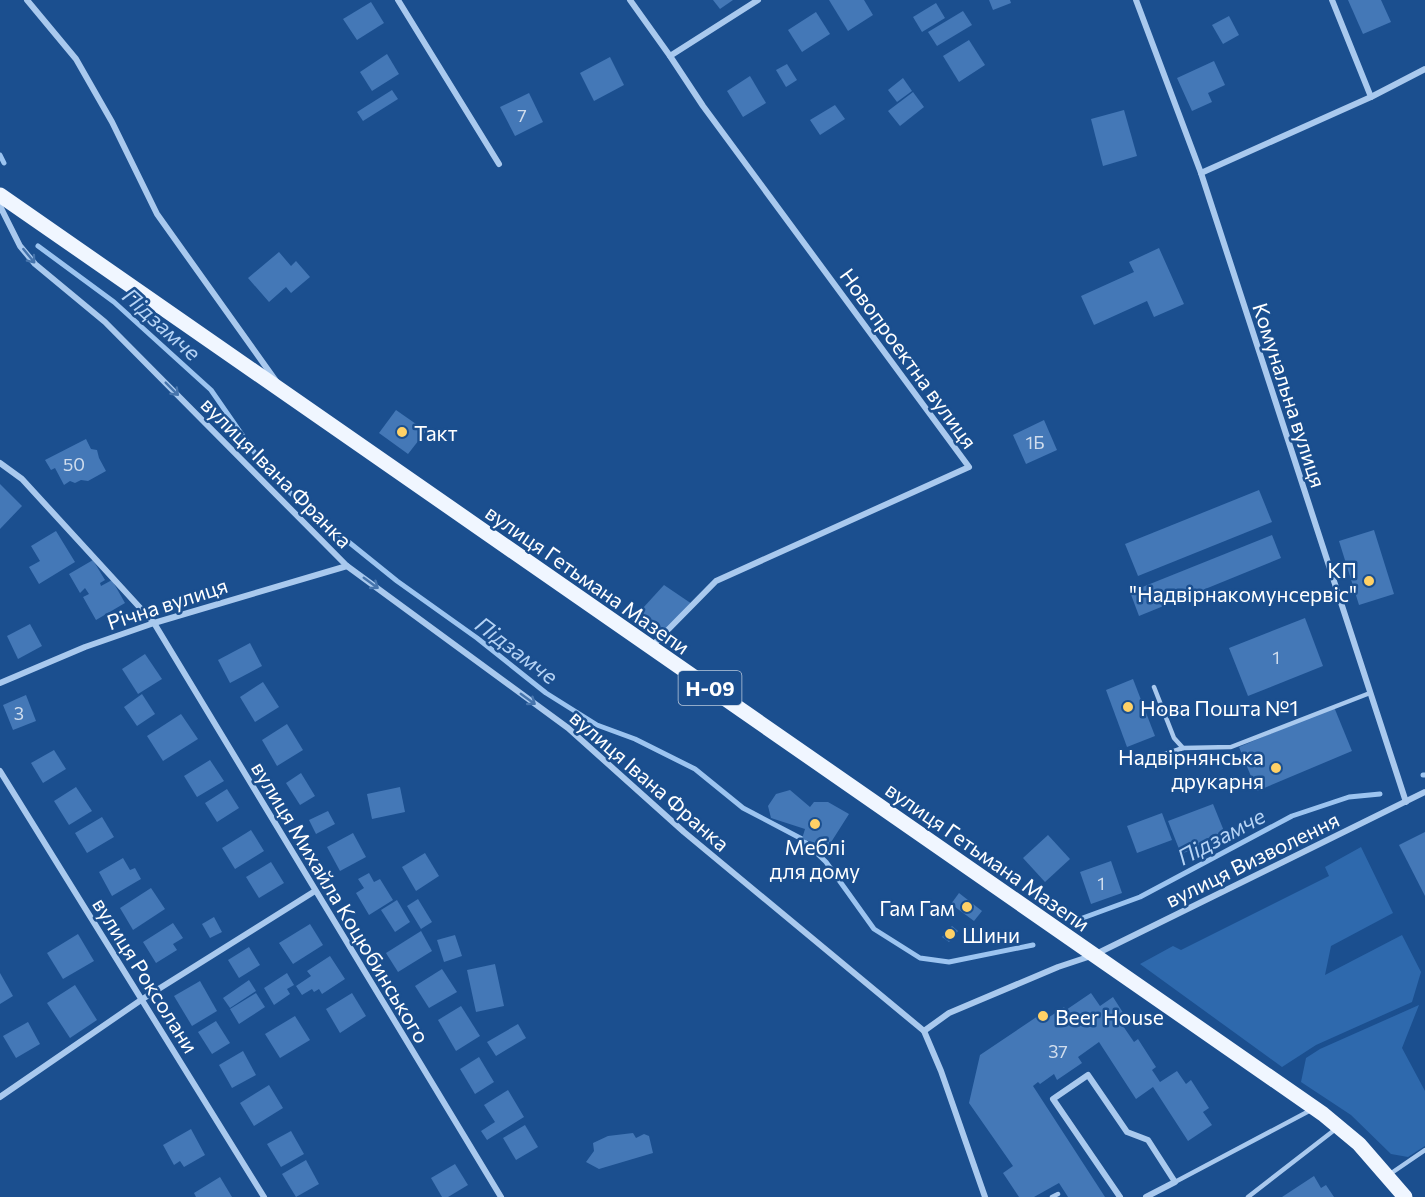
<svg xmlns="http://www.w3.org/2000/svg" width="1425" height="1197" viewBox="0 0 1425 1197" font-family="Commissioner,sans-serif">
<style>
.green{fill:#2e69ad}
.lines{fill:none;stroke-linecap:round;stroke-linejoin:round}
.stream{stroke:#9cc4f0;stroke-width:5}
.building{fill:#4478b7}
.service{stroke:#a9c9ee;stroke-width:4.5}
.minor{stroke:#a9c9ee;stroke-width:6}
.primary{stroke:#f0f6ff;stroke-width:15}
.oneway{stroke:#4674ac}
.poi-dot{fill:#ffd166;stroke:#1b4f8f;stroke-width:2}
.labels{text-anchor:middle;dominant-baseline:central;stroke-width:5;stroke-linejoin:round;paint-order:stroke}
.number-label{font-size:18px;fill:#d0dded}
.shield{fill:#1b4f8f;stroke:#bbcadd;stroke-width:1.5}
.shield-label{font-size:20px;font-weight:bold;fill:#fff}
.street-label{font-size:21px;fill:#fff;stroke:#1b4f8f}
.poi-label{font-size:21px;fill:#fff;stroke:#1b4f8f;text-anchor:start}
.water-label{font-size:22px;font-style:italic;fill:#b5d3f5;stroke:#1b4f8f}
</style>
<rect width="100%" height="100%" fill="#1b4f8f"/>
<!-- green -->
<g class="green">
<polygon points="1361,847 1393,913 1331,946 1325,975 1402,935 1421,972 1412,1002 1316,1045 1282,1067 1140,964 1173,946 1181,950 1329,876 1325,867"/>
<polygon points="1419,1005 1402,1048 1425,1091 1425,1146 1408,1157 1391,1154 1351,1115 1301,1082 1306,1058 1320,1049"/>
</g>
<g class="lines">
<!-- stream -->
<g class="stream">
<polyline points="0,155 4,163"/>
<polyline points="38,246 114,302 211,390 254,452 287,490 340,535 397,581 477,638 546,693 597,725 635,739 695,769 743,808 802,839 826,862 874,929 920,958 949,962 1033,945"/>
<polyline points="1423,775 1425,775"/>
<polyline points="1080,919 1140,897 1292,816 1349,797 1380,794"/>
</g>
</g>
<!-- building -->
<g class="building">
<polygon points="713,0 733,0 720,9"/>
<polygon points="829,0 864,0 873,15 848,31"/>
<polygon points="989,0 1010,0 1011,3 993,10"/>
<polygon points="1348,0 1381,0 1391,22 1363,34"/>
<polygon points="371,2 384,23 357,40 343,19"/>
<polygon points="936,3 945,18 922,32 913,17"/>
<polygon points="963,11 972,25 937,46 928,32"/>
<polygon points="816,12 830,34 802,52 788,30"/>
<polygon points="1229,16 1239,35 1223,44 1212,25"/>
<polygon points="969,40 985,65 959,82 943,56"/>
<polygon points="387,54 399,74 372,91 360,72"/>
<polygon points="610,57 624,85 594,101 580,73"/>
<polygon points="1214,61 1225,85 1208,93 1212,102 1192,111 1177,78"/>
<polygon points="787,64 797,80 786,87 776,70"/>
<polygon points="750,76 766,103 743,117 727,91"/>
<polygon points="903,78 912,91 897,102 888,90"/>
<polygon points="392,90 398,99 363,121 357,112"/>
<polygon points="913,92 924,107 900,126 888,111"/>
<polygon points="529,93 543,122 515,136 500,107"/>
<polygon points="835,105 845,119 820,135 810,120"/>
<polygon points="1124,110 1137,156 1103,166 1091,119"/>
<polygon points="1159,248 1184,304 1154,317 1147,301 1094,325 1081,296 1134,272 1129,262"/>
<polygon points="279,252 291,266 296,261 310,277 291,293 286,287 269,302 248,278"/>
<polygon points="396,410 426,431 408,454 379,433"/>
<polygon points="1044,420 1057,450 1026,464 1013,435"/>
<polygon points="86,439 91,449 97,450 99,458 106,471 88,481 81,480 75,483 70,481 64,485 55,468 51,470 45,460"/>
<polygon points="0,484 22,506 0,529"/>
<polygon points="1259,490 1272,522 1138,576 1125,544"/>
<polygon points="1374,530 1394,594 1359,605 1339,541"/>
<polygon points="56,531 75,562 39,584 29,567 40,561 31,546"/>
<polygon points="1272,535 1281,558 1139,616 1130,592"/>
<polygon points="93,560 105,580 100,583 101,586 112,580 125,603 96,620 83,597 89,594 85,588 80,593 69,574"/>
<polygon points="664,585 692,604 659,639 632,620"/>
<polygon points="1305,618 1323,666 1248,696 1229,648"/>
<polygon points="30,624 42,646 18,659 7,636"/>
<polygon points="250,643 262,666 230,683 218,660"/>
<polygon points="145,654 162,679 138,694 122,669"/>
<polygon points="1133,679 1155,736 1127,747 1106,690"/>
<polygon points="263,682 279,707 255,722 240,697"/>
<polygon points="142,694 155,714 137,726 124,707"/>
<polygon points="26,695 36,721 13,730 3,705"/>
<polygon points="1334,707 1352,751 1257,791 1239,747"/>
<polygon points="181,714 198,739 163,761 147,736"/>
<polygon points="287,724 303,750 277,766 262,740"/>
<polygon points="54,750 66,769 43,783 31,763"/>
<polygon points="210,760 224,781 197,797 184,776"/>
<polygon points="301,773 315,796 300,805 286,783"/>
<polygon points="76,787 92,811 69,825 54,801"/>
<polygon points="400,787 405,812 372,819 367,794"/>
<polygon points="227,789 239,808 217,822 205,803"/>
<polygon points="790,790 810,807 814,802 828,802 849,814 828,847 802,839 805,829 771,818 768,806 776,794"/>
<polygon points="1213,804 1226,836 1181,854 1168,821"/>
<polygon points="328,811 335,824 316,834 309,820"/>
<polygon points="1162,813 1172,840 1137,853 1127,826"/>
<polygon points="102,817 114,837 87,853 75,833"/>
<polygon points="251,830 264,851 235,869 222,848"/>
<polygon points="1425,832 1425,896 1399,845"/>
<polygon points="353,833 366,857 340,871 327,847"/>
<polygon points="1048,835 1070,859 1045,882 1023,858"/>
<polygon points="425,853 439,876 416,891 402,867"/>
<polygon points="123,858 130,870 135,868 141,879 112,896 99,872"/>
<polygon points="1111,861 1122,893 1091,904 1080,872"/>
<polygon points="271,862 284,883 259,898 246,877"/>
<polygon points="369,873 374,882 380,879 393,900 369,915 356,893 364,888 358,879"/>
<polygon points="151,888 165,909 133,930 120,908"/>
<polygon points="959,893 982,911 974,921 951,904"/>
<polygon points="418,899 432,922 421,929 407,906"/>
<polygon points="397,900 410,922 395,932 381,910"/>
<polygon points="214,917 222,932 210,938 202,924"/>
<polygon points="173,923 183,938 173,944 177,950 156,963 143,942"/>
<polygon points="310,924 323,945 293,964 279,943"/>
<polygon points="952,926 958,931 949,942 942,937"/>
<polygon points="421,931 432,951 398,972 386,953"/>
<polygon points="78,934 94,961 63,979 47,953"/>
<polygon points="455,935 462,956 444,962 437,940"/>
<polygon points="249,947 260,965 239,978 228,960"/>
<polygon points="330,956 345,979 322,994 319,989 314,992 312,989 302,995 296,986 311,976 307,971"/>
<polygon points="495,964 504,1006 476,1012 467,970"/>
<polygon points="442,969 457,992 429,1008 415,986"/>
<polygon points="0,973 13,996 0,1004"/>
<polygon points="287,973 294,985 287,989 290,994 274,1005 264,988"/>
<polygon points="249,980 256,991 230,1008 223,998"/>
<polygon points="200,981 217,1011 192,1026 174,996"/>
<polygon points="75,985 97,1020 70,1038 47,1003"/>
<polygon points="256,993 265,1007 239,1024 230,1009"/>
<polygon points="352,993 366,1016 340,1033 326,1009"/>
<polygon points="1091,993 1100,1006 1113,997 1129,1022 1123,1026 1134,1042 1138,1039 1156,1067 1152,1070 1160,1082 1177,1071 1186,1084 1191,1080 1209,1108 1203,1112 1212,1125 1188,1141 1153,1087 1136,1099 1099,1042 1078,1057 1082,1063 1057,1080 1054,1074 1040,1084 1038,1082 1033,1086 1105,1197 1068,1197 1059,1183 1034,1197 1019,1197 1003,1173 1013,1166 969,1103 980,1055 1038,1016 1042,1022 1064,1007 1066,1010"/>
<polygon points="461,1006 480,1036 456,1051 438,1020"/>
<polygon points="295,1016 310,1040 280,1058 265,1034"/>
<polygon points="216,1021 230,1043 212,1054 198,1032"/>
<polygon points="28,1022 40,1044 16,1058 3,1036"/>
<polygon points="518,1024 526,1038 496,1056 487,1042"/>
<polygon points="243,1051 256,1075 232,1088 219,1065"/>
<polygon points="479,1057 494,1082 475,1094 460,1069"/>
<polygon points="269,1085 283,1108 254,1126 240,1103"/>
<polygon points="508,1090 524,1117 487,1140 481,1131 495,1122 484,1105"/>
<polygon points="525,1125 538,1147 516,1160 503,1138"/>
<polygon points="191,1129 205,1155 184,1167 180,1161 174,1165 163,1145"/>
<polygon points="291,1131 304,1154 281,1167 267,1144"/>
<polygon points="633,1133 636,1138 644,1134 649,1136 653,1153 599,1169 586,1162 594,1151 593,1143 608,1136"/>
<polygon points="306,1160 319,1184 296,1197 282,1174"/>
<polygon points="455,1164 468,1185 448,1197 442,1197 431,1178"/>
<polygon points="1314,1176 1321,1188 1326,1185 1334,1197 1282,1197"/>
<polygon points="220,1177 232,1197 196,1197 194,1193"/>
</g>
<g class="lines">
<!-- service -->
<g class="service">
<polyline points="1154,687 1174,738 1183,748 1231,747 1370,693"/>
<polyline points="1142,762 1183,748"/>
<polyline points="1390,1174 1425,1150"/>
<polyline points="1175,1182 1311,1110"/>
<polyline points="1052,1197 1058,1194"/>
<polyline points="1248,1197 1337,1128"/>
</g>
<!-- minor -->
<g class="minor">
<polyline points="27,0 76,59 112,122 157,214 276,381"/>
<polyline points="398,0 499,164"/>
<polyline points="630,0 670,56 703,106 969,467 716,581 651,647"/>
<polyline points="1136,0 1201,173 1406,802"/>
<polyline points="1332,0 1371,97"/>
<polyline points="670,56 758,0"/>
<polyline points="1201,173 1371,97 1425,69"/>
<polyline points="0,206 20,246 35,264 105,322 347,566 568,728 684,832 924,1031 941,1071 985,1197"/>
<polyline points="0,463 22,479 154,623 501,1197"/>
<polyline points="0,683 85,647 154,623 347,566"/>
<polyline points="0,771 264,1197"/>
<polyline points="924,1031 949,1013 1058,967 1094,955 1425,792"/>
<polyline points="0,1097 141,1000 315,891"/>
<polyline points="1120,1197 1053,1099 1088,1075 1127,1132 1148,1140 1175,1182 1146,1197"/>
</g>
<!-- primary -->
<polyline class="primary" points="0,195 1323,1114 1359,1144 1405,1197"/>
</g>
<!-- one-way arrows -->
<defs><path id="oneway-shaft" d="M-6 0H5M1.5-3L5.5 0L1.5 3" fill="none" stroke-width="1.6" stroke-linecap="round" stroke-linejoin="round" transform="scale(1.5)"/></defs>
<g class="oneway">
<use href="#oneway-shaft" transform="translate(29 256) rotate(51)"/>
<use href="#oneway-shaft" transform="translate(172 389) rotate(45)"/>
<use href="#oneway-shaft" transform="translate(371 583) rotate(36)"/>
<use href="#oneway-shaft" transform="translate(528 699) rotate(36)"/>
</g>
<!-- markers -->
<g class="poi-dot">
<circle cx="402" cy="432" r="6"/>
<circle cx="1369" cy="581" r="6"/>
<circle cx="1128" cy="707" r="6"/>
<circle cx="1276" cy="768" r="6"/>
<circle cx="815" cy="824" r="6"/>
<circle cx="967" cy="907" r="6"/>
<circle cx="950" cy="934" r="6"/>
<circle cx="1043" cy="1016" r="6"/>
</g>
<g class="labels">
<!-- number labels -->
<g class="number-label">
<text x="522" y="115">7</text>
<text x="1035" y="442">1Б</text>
<text x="74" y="464">50</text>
<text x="1276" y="657">1</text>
<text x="19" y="713">3</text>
<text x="1101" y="883">1</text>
<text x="1058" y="1051">37</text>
</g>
<!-- shield labels -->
<rect class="shield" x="678.5" y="671" width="63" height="34" rx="4.5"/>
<g class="shield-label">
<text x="710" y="688">Н-09</text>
</g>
<!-- street labels -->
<g class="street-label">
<text transform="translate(909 358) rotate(54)">Новопроектна вулиця</text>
<text transform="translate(1290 395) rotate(72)">Комунальна вулиця</text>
<text transform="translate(277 472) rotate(45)">вулиця Івана Франка</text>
<text transform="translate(588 579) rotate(35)">вулиця Гетьмана Мазепи</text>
<text transform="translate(167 603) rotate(-18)">Річна вулиця</text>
<text transform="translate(650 780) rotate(41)">вулиця Івана Франка</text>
<text transform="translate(988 856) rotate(35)">вулиця Гетьмана Мазепи</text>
<text transform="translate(1252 859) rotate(-26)">вулиця Визволення</text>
<text transform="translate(341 902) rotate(59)">вулиця Михайла Коцюбинського</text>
<text transform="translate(146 975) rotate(58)">вулиця Роксолани</text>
</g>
<!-- poi labels -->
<g class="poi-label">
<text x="414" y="432">Такт</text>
<text x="1357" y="569" text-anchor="end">КП<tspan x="1357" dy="24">"Надвірнакомунсервіс"</tspan></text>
<text x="1140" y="707">Нова Пошта №1</text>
<text x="1264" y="756" text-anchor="end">Надвірнянська<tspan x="1264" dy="24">друкарня</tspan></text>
<text x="815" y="846" text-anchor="middle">Меблі<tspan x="815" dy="24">для дому</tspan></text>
<text x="955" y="907" text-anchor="end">Гам Гам</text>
<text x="962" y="934">Шини</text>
<text x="1055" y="1016">Beer House</text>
</g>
<!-- water labels -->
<g class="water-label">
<text transform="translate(162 324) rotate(42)">Підзамче</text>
<text transform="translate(517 650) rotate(37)">Підзамче</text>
<text transform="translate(1221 836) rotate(-28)">Підзамче</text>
</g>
</g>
</svg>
